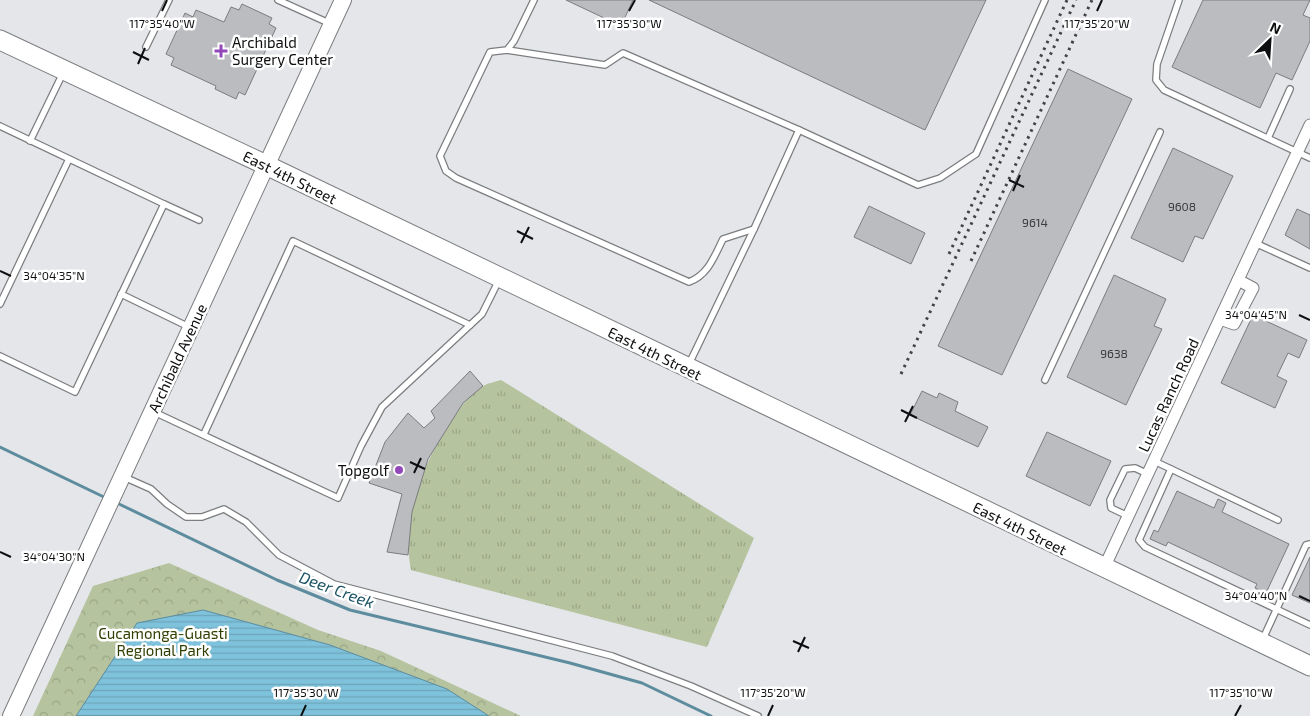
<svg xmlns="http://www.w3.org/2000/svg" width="1310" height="716" viewBox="0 0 1310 716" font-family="'Exo 2',sans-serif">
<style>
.grass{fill:url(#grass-tufts)}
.park{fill:url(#park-crowns)}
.water{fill:url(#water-rules);stroke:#5d8c9e}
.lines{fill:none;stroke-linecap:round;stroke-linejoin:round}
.stream{stroke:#5d8c9e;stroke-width:3}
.building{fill:#babcbf;stroke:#7b7c7f}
.lane-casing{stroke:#7b7d7f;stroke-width:8}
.street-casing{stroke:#7b7d7f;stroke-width:13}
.secondary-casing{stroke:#7b7d7f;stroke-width:18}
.primary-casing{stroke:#7b7d7f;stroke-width:21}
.lane{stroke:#fff;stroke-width:5.5}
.street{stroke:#fff;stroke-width:11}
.secondary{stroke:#fff;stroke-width:16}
.primary{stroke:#fff;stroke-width:19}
.rail{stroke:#424345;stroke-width:3;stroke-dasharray:2.5 5;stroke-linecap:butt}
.ticks{fill:none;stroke:#0d0e0f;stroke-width:2}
.poi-dot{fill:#9348ba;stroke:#fff;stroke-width:2}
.labels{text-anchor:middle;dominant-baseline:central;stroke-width:5;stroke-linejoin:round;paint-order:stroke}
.number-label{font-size:12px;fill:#383a3b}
.poi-label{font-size:15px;fill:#0d0e0f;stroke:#fff;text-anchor:start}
.street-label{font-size:15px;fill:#0d0e0f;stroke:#fff}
.park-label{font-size:15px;fill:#2f3f00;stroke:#fff}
.water-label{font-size:16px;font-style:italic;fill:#1a5264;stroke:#fff}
.ticks-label{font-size:12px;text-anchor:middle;fill:#0d0e0f;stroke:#fff;stroke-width:5;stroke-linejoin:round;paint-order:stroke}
</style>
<defs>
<pattern id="grass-tufts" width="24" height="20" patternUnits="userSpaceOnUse" patternTransform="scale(1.25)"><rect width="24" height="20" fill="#b5c39e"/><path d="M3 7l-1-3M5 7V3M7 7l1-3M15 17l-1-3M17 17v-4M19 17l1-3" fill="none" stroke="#9aa687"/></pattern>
<pattern id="park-crowns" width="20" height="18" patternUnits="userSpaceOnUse" patternTransform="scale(1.25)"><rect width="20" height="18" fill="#b5c39e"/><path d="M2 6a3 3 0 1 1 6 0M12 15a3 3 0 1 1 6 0" fill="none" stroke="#9aa687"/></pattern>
<pattern id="water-rules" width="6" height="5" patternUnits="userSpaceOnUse" patternTransform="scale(1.25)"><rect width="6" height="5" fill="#7fc2db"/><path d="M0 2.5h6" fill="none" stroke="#6da6bb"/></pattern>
</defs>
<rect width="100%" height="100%" fill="#e4e6e9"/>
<!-- grass -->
<path class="grass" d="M 501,380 L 754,538 L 707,647 L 411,570 C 401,518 422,465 450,423 C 459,409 469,394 483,386 C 488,383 495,382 501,380 Z"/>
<!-- park -->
<polygon class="park" points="169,563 318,630 381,651 521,716 33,716 93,586"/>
<!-- water -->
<polygon class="water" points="203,610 330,645 447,689 489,716 76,716 137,623"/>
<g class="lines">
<!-- stream -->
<g class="stream">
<polyline points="0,447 106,498"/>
<polyline points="117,503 277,580 350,610 570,663 642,683 711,716"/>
</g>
</g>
<!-- building -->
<g class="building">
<polygon points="566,0 633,0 621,26"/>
<polygon points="649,0 986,0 925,130"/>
<polygon points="1203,0 1310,0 1303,15 1310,18 1310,41 1292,80 1276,73 1260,108 1172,67"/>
<polygon points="242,4 272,18 269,24 276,28 245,95 239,92 236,99 215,89 216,86 171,65 174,58 166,54 185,13 193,17 196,10 224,22 231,7 239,10"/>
<polygon points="1068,69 1132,99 1002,375 938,346"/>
<polygon points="1173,148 1233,176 1203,239 1195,236 1183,262 1131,238"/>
<polygon points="869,206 925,233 911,264 854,237"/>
<polygon points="1297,209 1310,215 1310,249 1285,235"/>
<polygon points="1114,275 1166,299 1154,326 1162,329 1126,405 1067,377"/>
<polygon points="1253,315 1307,340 1299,358 1288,353 1277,376 1287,381 1275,408 1221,383"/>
<polygon points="470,371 483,386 463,403 428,459 412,512 408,555 387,552 402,494 369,483 385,442 408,413 424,428 435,418 431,411"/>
<polygon points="922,391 937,398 939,393 958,402 955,411 988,427 978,447 910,415"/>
<polygon points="1047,432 1111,461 1090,506 1026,476"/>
<polygon points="1177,491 1214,508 1218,499 1226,503 1222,512 1289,544 1266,593 1255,588 1257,584 1168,542 1166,546 1150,539 1154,530 1158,532"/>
<polygon points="1310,557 1310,603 1292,595"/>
</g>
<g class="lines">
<defs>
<g id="lane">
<polyline points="278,0 331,24"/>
<polyline points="1179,0 1157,64 1156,80 1164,90 1310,158"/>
<polyline points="146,47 169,0"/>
<path d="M 507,50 L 605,65 L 623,53 L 799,130 L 754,229 L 723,239 C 714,257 708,275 689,282 L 456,178 L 446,171 L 440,156 L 490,52 L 507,50 L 514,41 L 534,0"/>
<polyline points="0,126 164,204 75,392 0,356"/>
<polyline points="799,130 918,185 940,178 976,154 1045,0"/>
<polyline points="1268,138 1290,89"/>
<polyline points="30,141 63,73"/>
<polyline points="164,204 199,220"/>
<polyline points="1255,243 1310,268"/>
<polyline points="121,294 189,327"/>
<polyline points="0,304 69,159"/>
<polyline points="689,364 754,229"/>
<polyline points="1045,380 1160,132"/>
<polyline points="154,412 338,498 361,446 382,407 482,314 499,280"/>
<polyline points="204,434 293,241 470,325"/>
<polyline points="1154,461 1171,469 1139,540 1145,547 1310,625"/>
<polyline points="1171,469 1278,520"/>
<polyline points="124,477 151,489 167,504 186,517 202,517 224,509 246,522 279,555 334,584 612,656 691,686 758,716"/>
<polyline points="1128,516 1111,508 1110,500 1125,469 1135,468 1148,474"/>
<polyline points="1262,641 1306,545 1310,544"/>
</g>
<g id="street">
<polyline points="1220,319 1234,324 1253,288 1238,280"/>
<polyline points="1104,568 1310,125"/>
</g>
<polyline id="secondary" points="11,716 343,0"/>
<polyline id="primary" points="0,40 266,165 1310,666"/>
</defs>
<!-- lane casing -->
<use href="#lane" class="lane-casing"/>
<!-- street casing -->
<use href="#street" class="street-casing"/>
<!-- secondary casing -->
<use href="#secondary" class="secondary-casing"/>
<!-- primary casing -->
<use href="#primary" class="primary-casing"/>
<!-- lane -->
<use href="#lane" class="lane"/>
<!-- street -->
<use href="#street" class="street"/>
<!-- secondary -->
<use href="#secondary" class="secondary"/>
<!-- primary -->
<use href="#primary" class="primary"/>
<!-- rail -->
<g class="rail">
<polyline points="949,254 1067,0"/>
<polyline points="971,261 1092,0"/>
<polyline points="901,374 1076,0"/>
</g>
</g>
<!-- ticks -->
<path class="ticks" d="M 162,11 L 167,0M 629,11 L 635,0M 1097,11 L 1102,0M 133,52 L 149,60M 138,64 L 145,48M 1009,180 L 1024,187M 1013,191 L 1020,175M 517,231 L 533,239M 521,243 L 529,227M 0,271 L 11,276M 1299,315 L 1310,320M 901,410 L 917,418M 905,422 L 913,406M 410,462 L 425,469M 414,473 L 421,458M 0,552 L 11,557M 1299,596 L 1310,601M 793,641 L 809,648M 798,652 L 805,637M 301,716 L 306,705M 768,716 L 773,705M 1235,716 L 1241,705"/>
<!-- markers -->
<g class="poi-dot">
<path d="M218.5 43.5h5v5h5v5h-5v5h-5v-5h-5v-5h5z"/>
<circle cx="399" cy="470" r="5"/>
</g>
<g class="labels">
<!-- number labels -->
<g class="number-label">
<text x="1182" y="206">9608</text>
<text x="1035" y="222">9614</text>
<text x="1114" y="353">9638</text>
</g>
<!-- poi labels -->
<g class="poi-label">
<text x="232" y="42">Archibald<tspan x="232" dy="17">Surgery Center</tspan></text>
<text x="389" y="470" text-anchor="end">Topgolf</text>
</g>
<!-- street labels -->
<g class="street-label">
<text transform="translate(290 177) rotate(26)">East 4th Street</text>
<text transform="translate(655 353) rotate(26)">East 4th Street</text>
<text transform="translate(177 358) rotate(-65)">Archibald Avenue</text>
<text transform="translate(1168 395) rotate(-65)">Lucas Ranch Road</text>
<text transform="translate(1020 528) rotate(26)">East 4th Street</text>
</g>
<!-- park labels -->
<g class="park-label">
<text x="163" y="633">Cucamonga-Guasti<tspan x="163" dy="17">Regional Park</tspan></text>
</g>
<!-- water labels -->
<g class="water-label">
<text transform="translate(337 589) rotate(20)">Deer Creek</text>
</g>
</g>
<g class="ticks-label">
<text x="162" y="28">117°35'40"W</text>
<text x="629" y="28">117°35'30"W</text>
<text x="1097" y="28">117°35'20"W</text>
<text x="54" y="280">34°04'35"N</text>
<text x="1256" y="319">34°04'45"N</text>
<text x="54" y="561">34°04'30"N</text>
<text x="1256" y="600">34°04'40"N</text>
<text x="306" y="697">117°35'30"W</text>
<text x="773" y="697">117°35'20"W</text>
<text x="1241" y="697">117°35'10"W</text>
</g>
<!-- north arrow -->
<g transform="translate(1270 40) rotate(25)" stroke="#ffffff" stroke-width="4" paint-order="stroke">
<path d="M0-4L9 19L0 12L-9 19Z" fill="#0d0e0f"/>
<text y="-8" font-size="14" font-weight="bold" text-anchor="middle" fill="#0d0e0f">N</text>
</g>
</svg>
